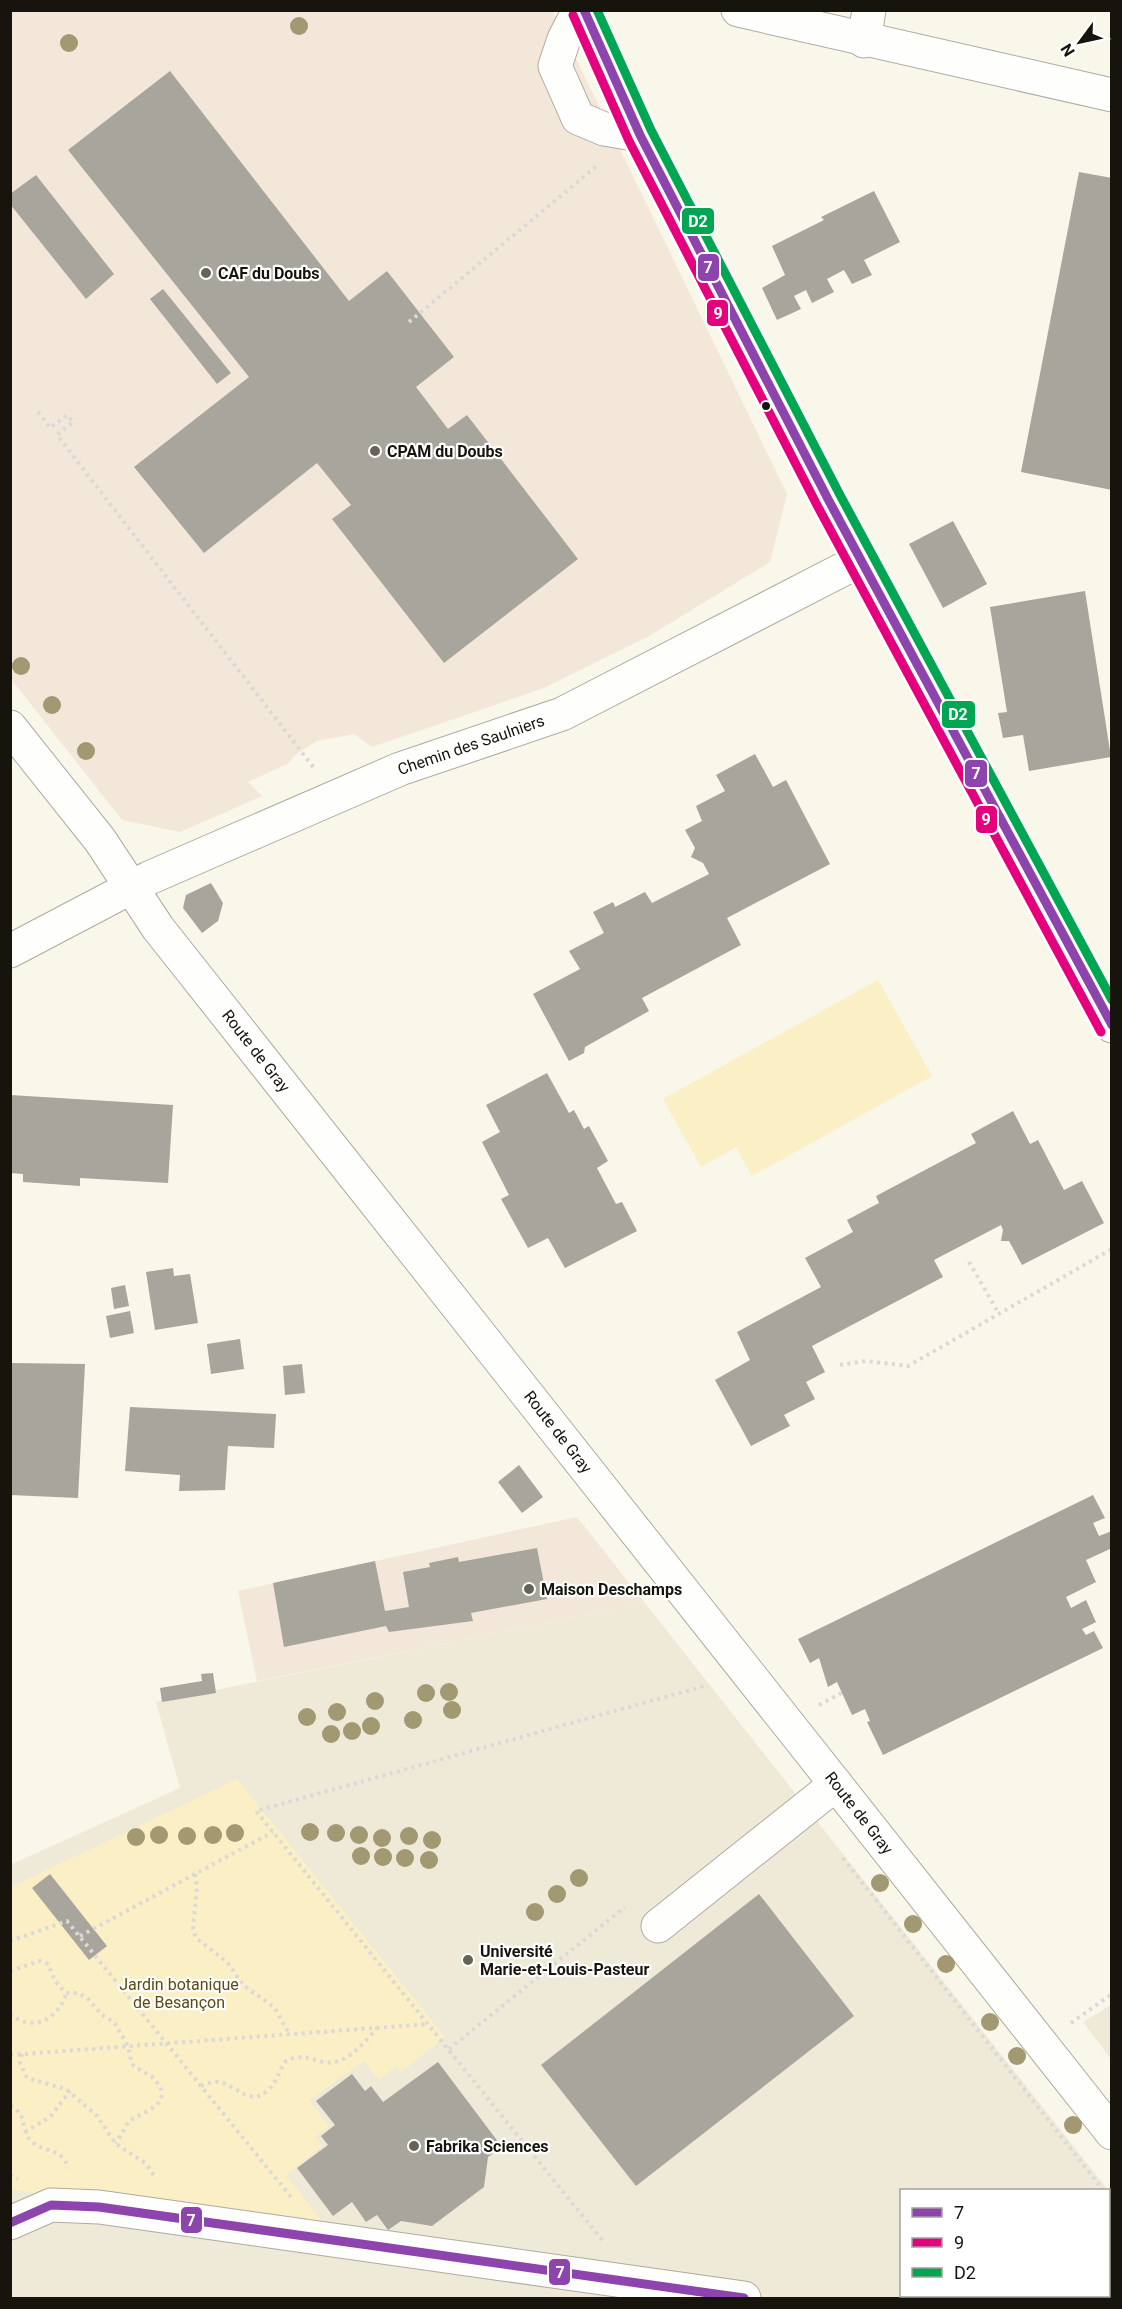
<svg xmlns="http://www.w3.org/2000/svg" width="1122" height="2309" viewBox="0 0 1122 2309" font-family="Roboto,sans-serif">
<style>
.commercial{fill:#f3e7d9}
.education{fill:#efe9d8}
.green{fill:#fbefc6}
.building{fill:#a8a59c}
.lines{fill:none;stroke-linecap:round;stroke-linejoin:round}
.minor-casing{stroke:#aeaba2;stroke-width:35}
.major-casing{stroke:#aeaba2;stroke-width:35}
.path{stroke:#dad9d6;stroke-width:4;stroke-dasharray:3 4.5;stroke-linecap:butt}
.minor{stroke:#fefefc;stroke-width:33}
.major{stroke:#fefefc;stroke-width:33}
.bus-1-casing{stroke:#fff;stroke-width:14}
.bus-2-casing{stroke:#fff;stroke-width:14}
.bus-3-casing{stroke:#fff;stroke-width:14}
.bus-1{stroke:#8e44ad;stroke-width:9}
.bus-2{stroke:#e5007d;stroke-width:9}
.bus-3{stroke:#00a651;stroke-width:9}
.tree{fill:#a29871}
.poi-dot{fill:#65635a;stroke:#fff;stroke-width:2}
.bus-dot{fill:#16140c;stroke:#fff;stroke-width:2}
.labels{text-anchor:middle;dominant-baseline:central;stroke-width:4.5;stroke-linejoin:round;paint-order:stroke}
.poi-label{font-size:16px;font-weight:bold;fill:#16140c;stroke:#fff;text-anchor:start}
.street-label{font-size:16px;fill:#16140c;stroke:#fff}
.park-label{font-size:16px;fill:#5a4b0e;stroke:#fff}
.line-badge{stroke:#fff;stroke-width:2}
.badge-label{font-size:16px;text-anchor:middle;font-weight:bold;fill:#fff}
</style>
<rect width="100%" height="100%" fill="#f9f6ea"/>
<!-- commercial -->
<g class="commercial">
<polygon points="11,11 553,11 787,494 770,562 649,636 544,688 372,747 354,734 317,741 295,755 289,763 248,782 262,796 180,832 122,820 11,679"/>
<polygon points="577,1517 645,1603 257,1681 238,1591"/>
</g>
<!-- education -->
<g class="education">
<polygon points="645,1603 1108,2190 902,2190 902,2296 1108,2296 1108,2191 1112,2195 1111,2298 11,2298 10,1865 180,1788 156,1702"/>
<polygon points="1111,2005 1111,2059 1083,2022"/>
</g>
<!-- green -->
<g class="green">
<polygon points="878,980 932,1076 752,1176 736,1147 701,1167 663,1099"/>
<polygon points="237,1779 445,2037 401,2072 396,2066 379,2080 364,2061 309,2100 329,2126 315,2137 322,2146 286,2175 329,2230 11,2190 11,1887"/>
</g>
<!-- building -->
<g class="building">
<polygon points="170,71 349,301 387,271 454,357 416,387 448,429 467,415 578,559 444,663 332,519 351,505 317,463 204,553 134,467 249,377 68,150"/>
<polygon points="1079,172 1112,178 1112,490 1021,472"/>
<polygon points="36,175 114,274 86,299 10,204 10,194"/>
<polygon points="874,191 900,242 864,260 872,275 852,284 844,270 827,279 834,292 812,303 806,290 794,296 801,309 777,320 762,288 785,275 772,246 824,220 821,217"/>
<polygon points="163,289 231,373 217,384 150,299"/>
<polygon points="953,521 987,584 943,608 909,544"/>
<polygon points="1085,591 1111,757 1029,771 1023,735 1003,738 998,713 1007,712 990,607"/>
<polygon points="755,754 773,787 786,780 830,864 727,918 741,945 642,998 649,1011 585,1047 584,1053 569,1061 533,994 580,969 569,951 604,933 593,912 613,902 615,907 645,892 652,903 709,874 703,863 691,857 695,848 685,830 702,821 696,806 725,791 716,775"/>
<polygon points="211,883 223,903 218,921 202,933 183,908 186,895"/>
<polygon points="547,1073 569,1113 574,1110 584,1129 589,1126 608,1161 597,1168 616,1204 622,1202 637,1231 565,1268 548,1238 528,1248 501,1199 509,1195 482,1142 500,1132 486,1105"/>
<polygon points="10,1095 173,1105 168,1183 80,1178 80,1186 23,1182 23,1174 10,1173"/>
<polygon points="1013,1111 1030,1144 1038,1140 1064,1190 1082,1181 1104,1223 1022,1265 1009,1241 1001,1241 1003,1230 1001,1225 934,1260 943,1277 812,1346 825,1372 806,1382 815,1399 784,1415 790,1426 751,1446 715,1380 750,1360 737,1332 821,1287 805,1258 853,1232 847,1220 879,1203 876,1196 976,1143 971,1134"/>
<polygon points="173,1268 174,1276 190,1274 198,1323 155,1330 146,1272"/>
<polygon points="125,1285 129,1306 114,1309 111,1288"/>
<polygon points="130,1311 134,1333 110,1338 106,1316"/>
<polygon points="240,1339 244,1369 211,1374 207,1344"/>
<polygon points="12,1363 85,1364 78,1498 10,1495"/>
<polygon points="302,1364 305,1393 285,1395 283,1366"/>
<polygon points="130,1407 276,1414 274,1448 228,1446 225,1490 179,1491 180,1475 125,1471"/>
<polygon points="519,1465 543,1497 522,1513 498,1482"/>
<polygon points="1093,1495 1105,1518 1093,1523 1099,1536 1112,1531 1112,1548 1086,1560 1096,1582 1066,1597 1071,1608 1086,1600 1096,1622 1082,1629 1086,1635 1094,1631 1103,1648 883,1755 867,1722 870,1721 865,1709 852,1715 837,1682 828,1687 819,1658 810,1663 798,1639"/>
<polygon points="537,1548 547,1599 471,1613 473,1621 389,1632 386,1626 284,1647 273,1583 375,1561 385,1611 409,1607 403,1572 430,1567 429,1563 458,1557 459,1562"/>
<polygon points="213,1673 216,1693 162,1702 160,1688 202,1681 201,1674"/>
<polygon points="50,1874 107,1946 89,1960 32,1888"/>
<polygon points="759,1894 854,2016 636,2186 541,2065"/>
<polygon points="438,2062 502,2147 488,2157 484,2187 432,2226 401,2221 388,2230 377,2215 366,2222 352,2202 333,2216 297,2168 328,2145 321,2136 335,2125 316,2101 352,2074 365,2091 371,2086 383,2102"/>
</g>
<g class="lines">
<defs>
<g id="minor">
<polyline points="579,10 564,39 555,66 578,118 604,129 640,135"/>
<polyline points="584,10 640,135 829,501 1112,1026"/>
<polyline points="738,10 1112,95"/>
<polyline points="864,41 869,10"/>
<polyline points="10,951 149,878 400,769 562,714 861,560"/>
<polyline points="658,1926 836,1784"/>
<polyline points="10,2223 51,2205 99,2207 744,2298"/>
</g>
<polyline id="major" points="10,727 100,840 158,928 1112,2133"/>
</defs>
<!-- minor casing -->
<use href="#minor" class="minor-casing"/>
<!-- major casing -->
<use href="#major" class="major-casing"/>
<!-- path -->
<g class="path">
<polyline points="409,322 598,165"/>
<polyline points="38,412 50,428 67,415 73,422 57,435 314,768"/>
<polyline points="969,1262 999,1314"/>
<polyline points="840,1365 866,1361 908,1366 1112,1249"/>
<polyline points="819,1705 842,1693"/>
<polyline points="843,1858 1103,2190"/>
<polyline points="195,1874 197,1886 193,1929 196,1938 228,1963 243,1985 274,2007 290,2035"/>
<polyline points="80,1936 273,1832"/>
<polyline points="10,1941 67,1921 291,2197"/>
<path d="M 10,1971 L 40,1961 L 48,1964 L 55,1981 L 66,1993 L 78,1993 L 87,1998 L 102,2015 L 114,2022 L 128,2046 L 132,2064 C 139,2071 149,2073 155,2080 C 176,2104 142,2112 131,2120 C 124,2126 122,2136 115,2143"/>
<path d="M 10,2014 C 33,2033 59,2019 66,1993"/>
<polyline points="1071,2023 1112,1994"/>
<polyline points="449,2049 625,1907"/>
<polyline points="22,2054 20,2063 27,2078 66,2089 97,2116 115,2143 145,2163 156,2178"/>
<polyline points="10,2055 428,2024"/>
<path d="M 201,2086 C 205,2085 210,2082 215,2082 C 234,2081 247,2107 266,2092 C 277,2084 278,2071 286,2061 C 301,2054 308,2058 323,2062 C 345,2067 364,2043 377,2028"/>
<path d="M 10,2106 C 28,2113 20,2129 31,2141 C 44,2153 62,2147 68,2168"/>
<polyline points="25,2132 50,2117 70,2091"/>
<polyline points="10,2175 18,2179"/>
<polyline points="1108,2198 1112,2201"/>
<polyline points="602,2240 256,1811 708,1685"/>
</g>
<!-- minor -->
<use href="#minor" class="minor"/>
<!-- major -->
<use href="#major" class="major"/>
<defs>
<g id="bus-1">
<polyline points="584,10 640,135 829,501 1112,1025"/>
<polyline points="10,2223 51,2205 99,2207 744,2298"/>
</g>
<polyline id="bus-2" points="573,15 629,141 818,507 1101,1032"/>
<polyline id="bus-3" points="597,10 651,130 840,495 1112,1000"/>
</defs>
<!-- bus-1 casing -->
<use href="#bus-1" class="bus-1-casing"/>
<!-- bus-2 casing -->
<use href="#bus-2" class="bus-2-casing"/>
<!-- bus-3 casing -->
<use href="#bus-3" class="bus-3-casing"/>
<!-- bus-1 -->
<use href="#bus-1" class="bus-1"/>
<!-- bus-2 -->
<use href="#bus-2" class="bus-2"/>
<!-- bus-3 -->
<use href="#bus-3" class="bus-3"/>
</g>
<!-- trees -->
<g class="tree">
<circle cx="299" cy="26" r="9"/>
<circle cx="69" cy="43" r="9"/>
<circle cx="21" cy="666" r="9"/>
<circle cx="52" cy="705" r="9"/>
<circle cx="86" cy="751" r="9"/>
<circle cx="449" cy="1692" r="9"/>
<circle cx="426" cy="1693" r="9"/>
<circle cx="375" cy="1701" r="9"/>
<circle cx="452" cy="1710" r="9"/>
<circle cx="337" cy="1712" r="9"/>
<circle cx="307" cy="1717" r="9"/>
<circle cx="413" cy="1720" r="9"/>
<circle cx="371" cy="1726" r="9"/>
<circle cx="352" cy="1731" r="9"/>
<circle cx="331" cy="1734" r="9"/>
<circle cx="310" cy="1832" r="9"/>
<circle cx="235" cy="1833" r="9"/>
<circle cx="336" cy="1833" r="9"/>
<circle cx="159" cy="1835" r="9"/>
<circle cx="213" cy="1835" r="9"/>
<circle cx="359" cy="1835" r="9"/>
<circle cx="187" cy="1836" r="9"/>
<circle cx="409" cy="1836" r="9"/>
<circle cx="136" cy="1837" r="9"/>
<circle cx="382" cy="1838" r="9"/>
<circle cx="432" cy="1840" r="9"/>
<circle cx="361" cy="1856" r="9"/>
<circle cx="383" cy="1857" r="9"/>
<circle cx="405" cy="1858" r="9"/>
<circle cx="429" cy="1860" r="9"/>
<circle cx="579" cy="1878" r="9"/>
<circle cx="880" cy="1883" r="9"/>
<circle cx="557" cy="1894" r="9"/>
<circle cx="535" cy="1912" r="9"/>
<circle cx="913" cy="1924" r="9"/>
<circle cx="946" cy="1964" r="9"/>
<circle cx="990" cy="2022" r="9"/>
<circle cx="1017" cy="2056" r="9"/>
<circle cx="1073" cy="2125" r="9"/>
</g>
<!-- markers -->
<g class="poi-dot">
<circle cx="206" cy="273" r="6"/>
<circle cx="375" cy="451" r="6"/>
<circle cx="529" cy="1589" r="6"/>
<circle cx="468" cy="1960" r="6"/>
<circle cx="414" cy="2146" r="6"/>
</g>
<circle class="bus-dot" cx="766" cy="406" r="5"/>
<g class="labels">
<!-- poi labels -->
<g class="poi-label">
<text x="218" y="273">CAF du Doubs</text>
<text x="387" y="451">CPAM du Doubs</text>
<text x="541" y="1589">Maison Deschamps</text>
<text x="480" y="1951">Université<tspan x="480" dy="18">Marie-et-Louis-Pasteur</tspan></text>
<text x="426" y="2146">Fabrika Sciences</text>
</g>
<!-- street labels -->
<g class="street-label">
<text transform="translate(471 745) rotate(-19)">Chemin des Saulniers</text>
<text transform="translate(256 1051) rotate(52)">Route de Gray</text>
<text transform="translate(558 1432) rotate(52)">Route de Gray</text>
<text transform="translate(859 1813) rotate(52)">Route de Gray</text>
</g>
<!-- park labels -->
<g class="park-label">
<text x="179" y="1984">Jardin botanique<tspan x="179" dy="18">de Besançon</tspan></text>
</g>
</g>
<g class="line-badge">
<rect x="681" y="207" width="34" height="28" rx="6" fill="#00a651"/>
<rect x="697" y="253" width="23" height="29" rx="6" fill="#8e44ad"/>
<rect x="706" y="299" width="23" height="28" rx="6" fill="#e5007d"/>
<rect x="941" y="700" width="35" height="29" rx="6" fill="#00a651"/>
<rect x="964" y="759" width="24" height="29" rx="6" fill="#8e44ad"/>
<rect x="975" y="805" width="23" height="29" rx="6" fill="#e5007d"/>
<rect x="180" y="2206" width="23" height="28" rx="6" fill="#8e44ad"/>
<rect x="548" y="2258" width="23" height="28" rx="6" fill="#8e44ad"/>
</g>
<g class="badge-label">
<text x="698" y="227">D2</text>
<text x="708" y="273">7</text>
<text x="718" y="319">9</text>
<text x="958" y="720">D2</text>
<text x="976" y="779">7</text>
<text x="986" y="825">9</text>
<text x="191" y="2226">7</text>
<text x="560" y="2278">7</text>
</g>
<!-- border -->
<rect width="1122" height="2309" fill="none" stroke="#16140c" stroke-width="24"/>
<!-- legend -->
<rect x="900" y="2189" width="210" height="108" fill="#ffffff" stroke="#a2a19e" stroke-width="1.5"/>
<rect x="912" y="2208" width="30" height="9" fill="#8e44ad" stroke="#a2a19e" stroke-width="1.5"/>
<text x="954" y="2219" font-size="18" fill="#16140c">7</text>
<rect x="912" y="2238" width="30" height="9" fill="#e5007d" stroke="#a2a19e" stroke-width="1.5"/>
<text x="954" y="2249" font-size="18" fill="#16140c">9</text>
<rect x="912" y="2268" width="30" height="9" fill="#00a651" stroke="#a2a19e" stroke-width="1.5"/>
<text x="954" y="2279" font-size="18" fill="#16140c">D2</text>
<!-- north arrow -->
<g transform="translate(1080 42) rotate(237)" stroke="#ffffff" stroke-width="4.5" paint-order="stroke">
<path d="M0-4.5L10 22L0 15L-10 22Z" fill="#16140c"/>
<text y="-9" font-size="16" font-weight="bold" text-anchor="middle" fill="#16140c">N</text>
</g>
</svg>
